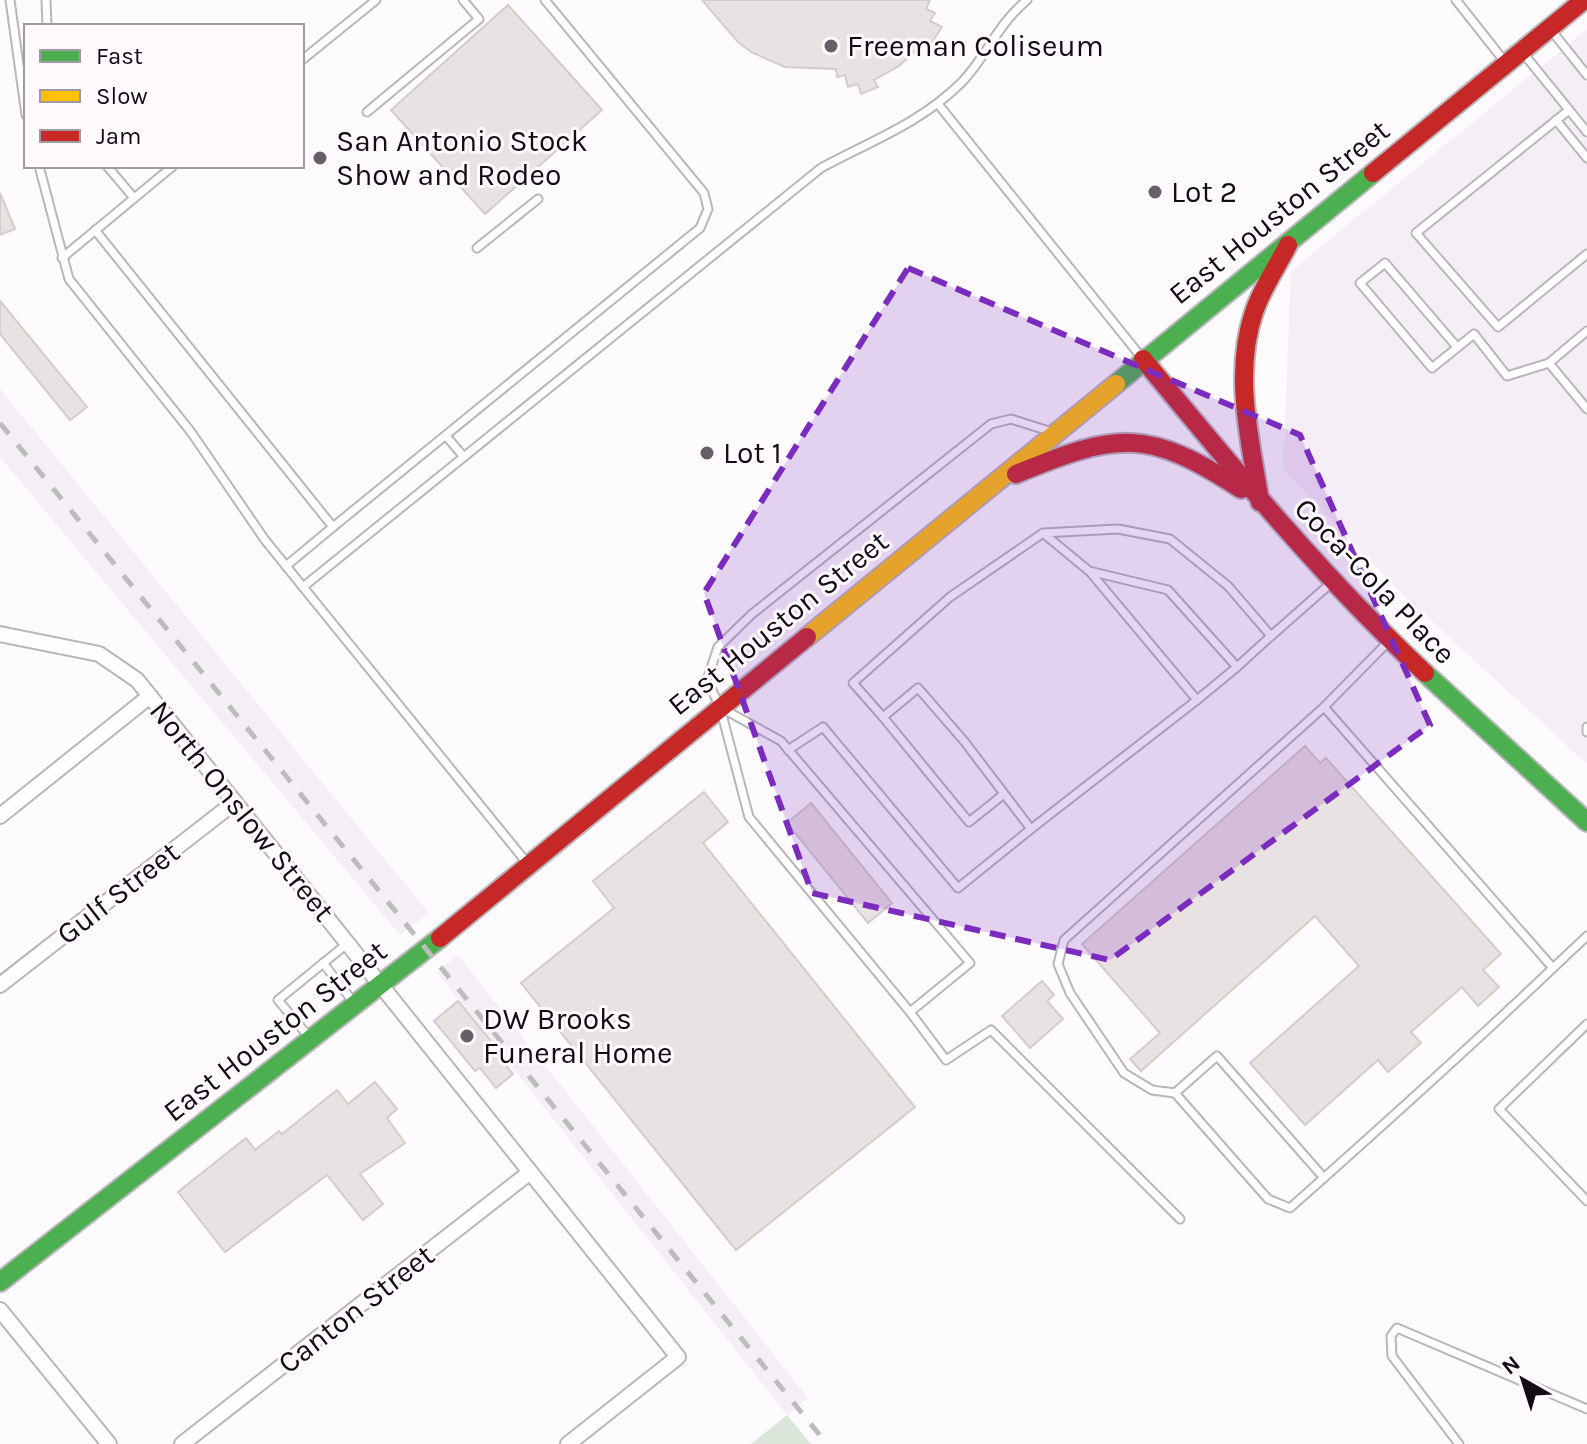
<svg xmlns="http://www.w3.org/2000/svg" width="1587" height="1444" viewBox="0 0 1587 1444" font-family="Karla,sans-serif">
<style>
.built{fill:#f6eef7}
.green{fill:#dae6d9}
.building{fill:#e9e2e2;stroke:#d2cccc;stroke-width:2}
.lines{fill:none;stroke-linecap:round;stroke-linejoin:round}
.lane-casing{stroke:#b9b6ba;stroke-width:11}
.street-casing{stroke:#b9b6ba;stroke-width:18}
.fast-casing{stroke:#b9b6ba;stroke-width:22}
.slow-casing{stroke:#b9b6ba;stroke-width:22}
.jam-casing{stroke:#b9b6ba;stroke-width:22}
.lane{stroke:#fffeff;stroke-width:7}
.street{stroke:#fffeff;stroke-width:14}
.fast{stroke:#4caf50;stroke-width:18}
.slow{stroke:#ffc107;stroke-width:18}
.jam{stroke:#c62828;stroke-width:18}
.rail{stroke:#bdbcbd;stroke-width:5;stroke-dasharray:14 14;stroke-linecap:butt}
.marked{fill:#7b2cbf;fill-opacity:0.2;stroke:#7b2cbf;stroke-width:6;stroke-dasharray:16 10;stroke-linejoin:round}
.poi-dot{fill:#646065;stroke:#fefafe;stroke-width:3}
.labels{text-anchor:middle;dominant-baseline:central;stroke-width:6;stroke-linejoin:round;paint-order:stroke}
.poi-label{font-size:30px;fill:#120c13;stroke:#fefafe;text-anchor:start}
.street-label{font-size:30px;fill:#120c13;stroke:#fefafe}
</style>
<rect width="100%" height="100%" fill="#fdfbfd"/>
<!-- built -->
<g class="built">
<polygon points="1587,29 1587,764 1401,593 1283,469 1291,271"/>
<polygon points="0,389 429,913 400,935 0,457"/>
<polygon points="458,955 808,1398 787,1415 437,972"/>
</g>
<!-- green -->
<polygon class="green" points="787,1415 811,1444 751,1444"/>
<!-- building -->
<g class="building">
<polygon points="702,0 930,0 926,9 935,13 930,21 942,27 931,44 927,40 899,66 874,80 878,87 861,94 858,84 848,87 845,75 837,77 836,69 785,67 751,52 738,42"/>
<polygon points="508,5 602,110 485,214 391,110"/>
<polygon points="0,193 15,229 0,235"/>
<polygon points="0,301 87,407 70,420 0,334"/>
<polygon points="1305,746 1320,763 1326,758 1501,954 1483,970 1499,987 1478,1006 1462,987 1411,1032 1421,1043 1388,1072 1378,1060 1305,1125 1250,1063 1359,966 1315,916 1141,1071 1130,1059 1160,1033 1082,944"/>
<polygon points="704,792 728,822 703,843 915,1107 736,1250 521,983 614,908 593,881"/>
<polygon points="811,803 892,903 868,923 787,823"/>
<polygon points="1042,981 1054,995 1047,1001 1063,1019 1030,1048 1002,1016"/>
<polygon points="458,1001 500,1052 497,1054 513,1074 496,1088 480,1068 475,1071 434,1021"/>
<polygon points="375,1082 397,1109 387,1118 405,1143 360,1174 383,1204 363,1220 327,1175 225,1252 178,1192 246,1138 255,1150 279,1131 282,1134 337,1090 348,1104"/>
</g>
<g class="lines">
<defs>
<g id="lane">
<polyline points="10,0 26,115"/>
<polyline points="46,0 47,26"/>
<polyline points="1456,0 1505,62"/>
<polyline points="1551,30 1587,75"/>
<polyline points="1523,53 1587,132"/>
<polyline points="302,60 376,0"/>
<polyline points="938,104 1142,358"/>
<polyline points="1569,110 1416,233 1498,327 1587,254"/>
<polyline points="367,112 479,19 463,0"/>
<polyline points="1556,120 1587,158"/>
<polyline points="39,166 69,279 191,432 265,540 303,587"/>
<polyline points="107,166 134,198"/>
<polyline points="95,230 333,527 700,228 708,209 704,193 545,0"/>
<polyline points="477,248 538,199"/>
<polyline points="62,258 173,166"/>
<polyline points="1457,347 1385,263 1360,283 1432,368 1474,334 1507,376 1549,363 1587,409"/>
<polyline points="1549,363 1587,331"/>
<polyline points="446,436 464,457"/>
<polyline points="286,566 333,527"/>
<polyline points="1091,573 1197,700 1237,667"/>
<polyline points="1271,636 1330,584"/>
<polyline points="1389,641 1324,707 1553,968 1587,936"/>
<polyline points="725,710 781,741 970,963 910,1012 749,817 720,707 707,680 718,647 752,614 991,424 1011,419 1052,432"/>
<polyline points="883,717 853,683 950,597 1043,533 1118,529 1170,539 1228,586 1271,636 1237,667 1168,590 1089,571 1043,533"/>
<polyline points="1587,727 1587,732"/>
<polyline points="788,750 823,727 958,888 1031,829 964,741 918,688 883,717 969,822 1004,794"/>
<polyline points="1031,829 1197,700"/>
<path d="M 527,863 L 303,587 L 821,168 C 871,141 921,123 962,82 C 987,56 996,26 1027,0"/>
<polyline points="323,963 354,1003"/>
<polyline points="910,1012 946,1060 991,1030 1180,1219"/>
<polyline points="1587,1024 1499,1109 1587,1201"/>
<polyline points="309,1037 278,1000 348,943"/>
<polyline points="1175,1093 1152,1090 1124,1073 1070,993 1058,964 1064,940 1324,707"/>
<path d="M 1324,1178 L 1217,1056 L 1175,1093 L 1268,1199 L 1290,1208 C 1379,1129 1467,1050 1553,968"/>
<polyline points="1459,1444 1392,1356 1391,1336 1397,1328 1587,1409"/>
</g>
<g id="street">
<polyline points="0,634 99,654 137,680 678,1357 568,1444"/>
<polyline points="0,816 150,696"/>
<polyline points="0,985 235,802"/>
<polyline points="0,1310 109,1444"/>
<polyline points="182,1444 529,1173"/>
</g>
<g id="fast">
<polyline points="1116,384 1373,173"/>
<polyline points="1425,673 1587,822"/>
<polyline points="0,1282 440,938"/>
</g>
<polyline id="slow" points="807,637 1116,384"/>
<g id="jam">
<polyline points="1373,173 1584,0"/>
<path d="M 1143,359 C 1233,468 1321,576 1425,673"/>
<path d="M 1016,474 C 1118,432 1147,428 1241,489"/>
<path d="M 1260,502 C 1250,439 1233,374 1254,312 C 1262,288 1277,267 1288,245"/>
<polyline points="440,938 807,637"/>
</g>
</defs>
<!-- lane casing -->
<use href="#lane" class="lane-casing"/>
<!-- street casing -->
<use href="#street" class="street-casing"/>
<!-- fast casing -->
<use href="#fast" class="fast-casing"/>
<!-- slow casing -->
<use href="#slow" class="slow-casing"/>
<!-- jam casing -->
<use href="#jam" class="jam-casing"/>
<!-- lane -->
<use href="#lane" class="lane"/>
<!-- street -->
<use href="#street" class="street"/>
<!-- fast -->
<use href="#fast" class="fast"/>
<!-- slow -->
<use href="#slow" class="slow"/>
<!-- jam -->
<use href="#jam" class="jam"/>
<!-- rail -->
<polyline class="rail" points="0,423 827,1444"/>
</g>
<!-- marked area -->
<path class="marked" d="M 908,268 L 1300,435 L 1430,725 L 1110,960 L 812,893 L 704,593 Z"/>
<!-- markers -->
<g class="poi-dot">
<circle cx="831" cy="46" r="8"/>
<circle cx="320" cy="158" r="8"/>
<circle cx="1155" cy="192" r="8"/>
<circle cx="707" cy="453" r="8"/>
<circle cx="467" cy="1036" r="8"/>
</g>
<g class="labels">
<!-- poi labels -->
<g class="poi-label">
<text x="847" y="46">Freeman Coliseum</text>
<text x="336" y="141">San Antonio Stock<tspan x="336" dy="34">Show and Rodeo</tspan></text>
<text x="1171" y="192">Lot 2</text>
<text x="723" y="453">Lot 1</text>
<text x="483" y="1019">DW Brooks<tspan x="483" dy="34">Funeral Home</tspan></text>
</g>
<!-- street labels -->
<g class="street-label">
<text transform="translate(1279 212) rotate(-39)">East Houston Street</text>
<text transform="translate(1375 581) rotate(46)">Coca-Cola Place</text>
<text transform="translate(778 623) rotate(-39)">East Houston Street</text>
<text transform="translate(242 811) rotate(51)">North Onslow Street</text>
<text transform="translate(118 893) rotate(-38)">Gulf Street</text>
<text transform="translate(275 1031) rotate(-38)">East Houston Street</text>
<text transform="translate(356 1309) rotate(-38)">Canton Street</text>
</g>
</g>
<!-- legend -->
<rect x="24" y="24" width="280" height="144" fill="#fefafe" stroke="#a09ba0" stroke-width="2"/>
<rect x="40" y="50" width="40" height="12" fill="#4caf50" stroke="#a09ba0" stroke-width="2"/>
<text x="96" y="64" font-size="24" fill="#120c13">Fast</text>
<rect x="40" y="90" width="40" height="12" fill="#ffc107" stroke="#a09ba0" stroke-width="2"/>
<text x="96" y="104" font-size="24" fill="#120c13">Slow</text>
<rect x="40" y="130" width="40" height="12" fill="#c62828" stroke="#a09ba0" stroke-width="2"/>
<text x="96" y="144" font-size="24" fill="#120c13">Jam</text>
<!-- north arrow -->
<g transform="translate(1523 1380) rotate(321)" stroke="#fefafe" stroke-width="6" paint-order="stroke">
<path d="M0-6L14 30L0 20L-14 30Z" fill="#120c13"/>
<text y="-12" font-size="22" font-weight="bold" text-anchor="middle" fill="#120c13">N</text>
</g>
</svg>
